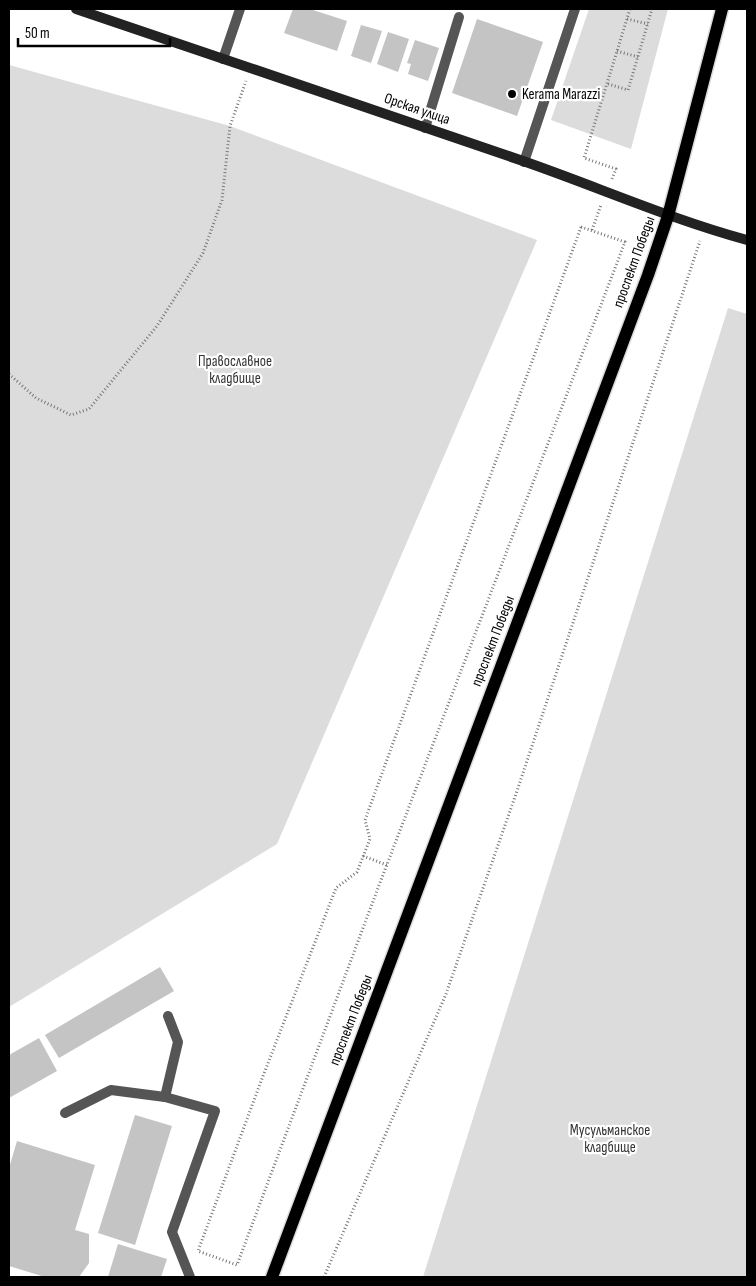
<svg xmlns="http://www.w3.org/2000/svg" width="756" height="1286" viewBox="0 0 756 1286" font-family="'Sofia Sans Condensed',sans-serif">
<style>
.green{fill:#dcdcdc}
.building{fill:#c4c4c4}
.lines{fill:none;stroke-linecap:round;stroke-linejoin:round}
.primary-casing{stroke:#dbdbdb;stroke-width:15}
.path{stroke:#777;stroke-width:3;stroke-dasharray:1 2.5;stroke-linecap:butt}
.lane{stroke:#555;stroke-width:10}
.street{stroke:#555;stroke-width:10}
.secondary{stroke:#222;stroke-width:10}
.primary{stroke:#000;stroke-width:12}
.poi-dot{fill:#000;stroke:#fff;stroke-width:2}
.labels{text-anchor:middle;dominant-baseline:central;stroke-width:4.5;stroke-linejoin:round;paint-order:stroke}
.poi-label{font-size:15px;fill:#000;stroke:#fff;text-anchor:start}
.street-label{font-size:15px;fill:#000;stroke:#fff}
.park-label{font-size:15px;fill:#333;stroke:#fff}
</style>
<rect width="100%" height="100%" fill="#fff"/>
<!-- green -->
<g class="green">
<polygon points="589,9 668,9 631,149 551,120"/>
<polygon points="9,65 230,126 537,240 277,844 9,1007"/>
<polygon points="728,308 747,314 747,1277 423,1277"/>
</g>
<!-- building -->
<g class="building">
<polygon points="293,9 310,9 347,21 337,51 284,33"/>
<polygon points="477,19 543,42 517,116 452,93"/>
<polygon points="361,25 382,31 371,63 351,56"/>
<polygon points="388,32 409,39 398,72 377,64"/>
<polygon points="415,40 439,48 428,81 408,74 411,64 407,63"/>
<polygon points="160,967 174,991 59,1058 45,1035"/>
<polygon points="39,1038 57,1071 9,1098 9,1055"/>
<polygon points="135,1115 172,1126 135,1245 98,1233"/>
<polygon points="17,1141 95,1165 75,1230 89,1234 89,1263 79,1277 45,1277 9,1266 9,1168"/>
<polygon points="118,1244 167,1259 161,1277 108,1277"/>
</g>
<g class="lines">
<defs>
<polyline id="primary" points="272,1277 648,275 668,216 722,9"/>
</defs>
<!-- primary casing -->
<use href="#primary" class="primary-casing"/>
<!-- path -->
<g class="path">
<polyline points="627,19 648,24"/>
<polyline points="617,51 638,57"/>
<polyline points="608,84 628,90 652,9"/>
<polyline points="612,179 616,169 584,158 630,9"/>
<polygon points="581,227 625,242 378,888 237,1265 198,1251 263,1076 336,888 357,872 370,839 365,820"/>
<polyline points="592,230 601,205"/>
<polyline points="9,374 36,398 71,415 89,409 157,326 203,253 222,200 230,126 246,81"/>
<polyline points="363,856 387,865"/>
<polyline points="324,1277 446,994 517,791 700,241"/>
</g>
<!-- lane -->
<g class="lane">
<polyline points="425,128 459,17"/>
<polyline points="168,1016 178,1042 165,1097 215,1111 172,1232 190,1277"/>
<polyline points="65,1113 111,1090 165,1097"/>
</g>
<!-- street -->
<g class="street">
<polyline points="223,59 240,9"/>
<polyline points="524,162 575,9"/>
</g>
<!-- secondary -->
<path class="secondary" d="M 76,9 C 225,60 374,109 523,161 C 598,187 670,219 747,240"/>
<!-- primary -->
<use href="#primary" class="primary"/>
</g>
<!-- markers -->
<circle class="poi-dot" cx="512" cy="94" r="5"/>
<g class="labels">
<!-- poi labels -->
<g class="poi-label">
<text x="522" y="94">Kerama Marazzi</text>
</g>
<!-- street labels -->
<g class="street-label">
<text transform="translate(417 109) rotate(19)">Орская улица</text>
<text transform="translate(634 262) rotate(-70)">проспект Победы</text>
<text transform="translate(493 641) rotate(-69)">проспект Победы</text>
<text transform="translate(351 1020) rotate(-69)">проспект Победы</text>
</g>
<!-- park labels -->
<g class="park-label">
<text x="235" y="361">Православное<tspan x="235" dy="17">кладбище</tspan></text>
<text x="610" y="1130">Мусульманское<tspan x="610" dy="17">кладбище</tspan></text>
</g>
</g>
<!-- border -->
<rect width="756" height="1286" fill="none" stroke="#000000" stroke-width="20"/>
<!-- scale -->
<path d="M18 38v8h152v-8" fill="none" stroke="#000000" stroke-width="2.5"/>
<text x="25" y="38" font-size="15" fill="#000000" stroke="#ffffff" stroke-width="4" paint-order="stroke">50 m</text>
</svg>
